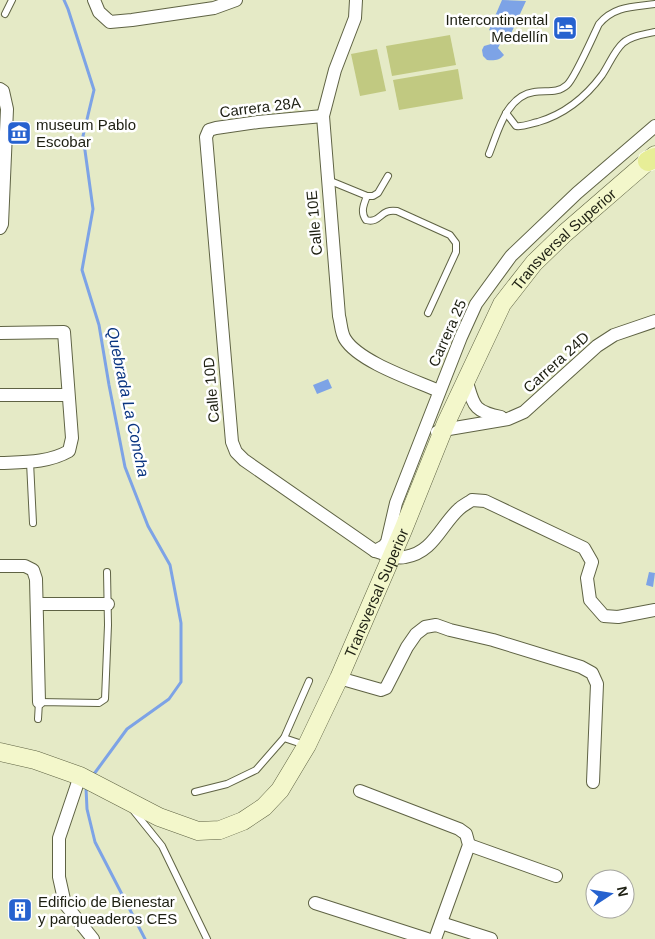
<svg xmlns="http://www.w3.org/2000/svg" width="655" height="939" viewBox="0 0 655 939" font-family="Arial,sans-serif">
<style>
.pitch{fill:#c1c981}
.water{fill:#7da3e6}
.lines{fill:none;stroke-linecap:round;stroke-linejoin:round}
.stream{stroke:#7da3e6;stroke-width:3}
.lane-casing{stroke:#5f6344;stroke-width:8}
.street-casing{stroke:#5f6344;stroke-width:14}
.secondary-casing{stroke:#5f6344;stroke-width:19}
.primary-casing{stroke:#fff;stroke-width:21}
.lane{stroke:#fff;stroke-width:6}
.street{stroke:#fff;stroke-width:12}
.secondary{stroke:#f3f7cb;stroke-width:18}
.primary{stroke:#e7ee97;stroke-width:20}
.labels{text-anchor:middle;dominant-baseline:central;stroke-width:5;stroke-linejoin:round;paint-order:stroke}
.poi-label{font-size:15px;fill:#1d1f12;stroke:#fff;text-anchor:start}
.street-label{font-size:15px;fill:#1d1f12;stroke:#fff}
.water-label{font-size:16px;font-style:italic;fill:#0a3581;stroke:#fff}
</style>
<rect width="100%" height="100%" fill="#e5eac6"/>
<!-- pitch -->
<g class="pitch">
<polygon points="450,35 456,65 392,76 386,46"/>
<polygon points="377,49 386,91 360,96 351,54"/>
<polygon points="458,69 463,99 399,110 393,80"/>
</g>
<!-- water -->
<g class="water">
<path d="M 502,0 L 526,1 L 509,38 L 504,36 L 498,48 L 504,55 C 500,60 494,61 487,60 L 483,56 L 482,50 L 484,46 L 491,44 L 496,33 L 489,30 Z"/>
<polygon points="328,379 332,388 317,394 313,385"/>
<polygon points="649,572 655,573 653,587 646,585"/>
</g>
<g class="lines">
<!-- stream -->
<g class="stream">
<polyline points="64,0 68,9 94,90 83,136 93,209 82,270 99,325 109,385 125,467 148,526 170,565 181,623 181,682 169,699 127,729 94,774"/>
<polyline points="88,786 86,788 87,809 95,842 145,939"/>
</g>
<defs>
<g id="lane">
<polyline points="5,14 12,0"/>
<path d="M 506,113 L 516,126 C 524,127 529,124 538,122 C 565,114 585,98 602,75 C 609,65 614,51 623,43 C 631,36 645,34 655,32"/>
<path d="M 489,154 C 498,132 506,96 534,92 C 546,90 557,94 567,85 C 575,78 593,36 599,24 C 614,6 633,7 655,4"/>
<polyline points="328,180 367,196 373,196 378,193 388,176"/>
<path d="M 367,196 C 364,204 360,212 366,220 C 381,224 380,208 397,211 L 450,235 L 456,243 L 456,252 L 428,313"/>
<polyline points="30,462 33,523"/>
<polyline points="38,719 39,702 99,703 105,699 108,625 107,572"/>
<polyline points="284,738 309,681"/>
<polyline points="195,792 227,784 256,770 284,738 305,745"/>
<polyline points="133,810 162,846 207,939"/>
</g>
<g id="street">
<polyline points="94,0 99,12 110,22 132,20 214,8 236,0"/>
<path d="M 356,0 L 355,18 L 335,70 L 323,116 L 339,316 C 341,323 341,333 345,339 C 359,362 414,380 439,391"/>
<polyline points="0,89 3,91 7,109 2,224 0,228"/>
<path d="M 323,116 L 258,122 L 216,128 L 209,130 L 206,137 L 232,442 L 236,452 L 244,460 L 375,551 C 385,554 395,559 405,557 C 433,553 441,525 459,509 C 463,505 468,503 472,500 L 485,501 L 584,548 L 592,562 L 587,578 L 590,600 L 604,616 L 618,617 L 655,610"/>
<path d="M 0,333 L 64,332 L 72,438 L 69,451 C 48,463 24,462 0,463"/>
<path d="M 466,379 C 474,405 472,411 501,417"/>
<polyline points="0,395 68,395"/>
<polyline points="437,432 443,430 508,419 524,412 597,346 614,335 655,321"/>
<polyline points="375,551 384,546 387,542 396,503 461,337 476,304 511,256 577,193 655,126"/>
<polyline points="0,566 25,566 33,570 36,579 39,702"/>
<polyline points="37,604 108,604"/>
<polyline points="339,678 381,690 386,688 407,647 416,634 425,627 436,625 450,630 493,640 581,667 592,673 597,684 593,782"/>
<polyline points="80,776 59,838 59,877 65,904 93,939"/>
<polyline points="360,791 459,829 466,834 469,845 435,939"/>
<polyline points="469,845 556,876"/>
<polyline points="315,903 427,939"/>
<polyline points="441,923 491,939"/>
</g>
<g id="secondary">
<path id="s1" d="M 0,752 L 35,760 L 80,776 L 159,817 L 198,831 L 220,830 L 243,821 L 264,807 L 280,790 L 307,745 L 339,678 L 403,530 L 446,423 L 502,304 L 534,263 L 565,233 L 655,155"/>
</g>
<polyline id="primary" points="648,161 655,158"/>
</defs>
<!-- lane casing -->
<use href="#lane" class="lane-casing"/>
<!-- street casing -->
<use href="#street" class="street-casing"/>
<!-- secondary casing -->
<use href="#secondary" class="secondary-casing"/>
<!-- primary casing -->
<use href="#primary" class="primary-casing"/>
<!-- lane -->
<use href="#lane" class="lane"/>
<!-- street -->
<use href="#street" class="street"/>
<!-- secondary -->
<use href="#secondary" class="secondary"/>
<!-- primary -->
<use href="#primary" class="primary"/>
</g>
<!-- icons -->
<defs>
<symbol id="hotel-square" viewBox="-11 -11 22 22"><rect x="-9" y="-9" width="18" height="18" rx="4" fill="#2662cf" stroke="#fff"/><path d="M-6-4.5h1.5V1H6V5H4.5V3h-9V5H-6ZM-4 0a1.8 1.8 0 1 1 3.6 0ZM.5 0V-2.5h3Q6-2.5 6 0Z" fill="#fff"/></symbol>
<symbol id="museum-square" viewBox="-11 -11 22 22"><rect x="-9" y="-9" width="18" height="18" rx="4" fill="#2662cf" stroke="#fff"/><path d="M0-6L6-3V-2H-6V-3ZM-5-1h2V3h-2ZM-1-1h2V3h-2ZM3-1h2V3H3ZM-6 4H6V6H-6Z" fill="#fff"/></symbol>
<symbol id="building-square" viewBox="-11 -11 22 22"><rect x="-9" y="-9" width="18" height="18" rx="4" fill="#2662cf" stroke="#fff"/><path d="M-4-6H4V6H1V3H-1V6H-4ZM-2.5-4.3h1.7v1.8h-1.7ZM.8-4.3h1.7v1.8H.8ZM-2.5-1h1.7V.8h-1.7ZM.8-1h1.7V.8H.8Z" fill="#fff"/></symbol>
</defs>
<g fill-rule="evenodd">
<use href="#hotel-square" x="551" y="14" width="28" height="28"/>
<use href="#museum-square" x="5" y="119" width="28" height="28"/>
<use href="#building-square" x="6" y="896" width="28" height="28"/>
</g>
<g class="labels">
<!-- poi labels -->
<g class="poi-label">
<text x="548" y="19" text-anchor="end">Intercontinental<tspan x="548" dy="17">Medellín</tspan></text>
<text x="36" y="124">museum Pablo<tspan x="36" dy="17">Escobar</tspan></text>
<text x="38" y="901">Edificio de Bienestar<tspan x="38" dy="17">y parqueaderos CES</tspan></text>
</g>
<!-- street labels -->
<g class="street-label">
<text transform="translate(260 107) rotate(-7)">Carrera 28A</text>
<text transform="translate(314 223) rotate(-95)">Calle 10E</text>
<text stroke="none"><textPath href="#s1" startOffset="934">Transversal Superior</textPath></text>
<text transform="translate(447 333) rotate(-66)">Carrera 25</text>
<text transform="translate(556 362) rotate(-42)">Carrera 24D</text>
<text transform="translate(211 390) rotate(-95)">Calle 10D</text>
<text stroke="none"><textPath href="#s1" startOffset="529">Transversal Superior</textPath></text>
</g>
<!-- water labels -->
<g class="water-label">
<text transform="translate(128 402) rotate(78)">Quebrada La Concha</text>
</g>
</g>
<!-- north arrow -->
<g transform="translate(610 894) rotate(78)"><circle r="24" fill="#ffffff" stroke="#a5a5a0"/>
<path d="M0-4L9 19L0 12L-9 19Z" fill="#2662cf"/>
<text y="-8" font-size="14" font-weight="bold" text-anchor="middle" fill="#1d1f12">N</text>
</g>
</svg>
